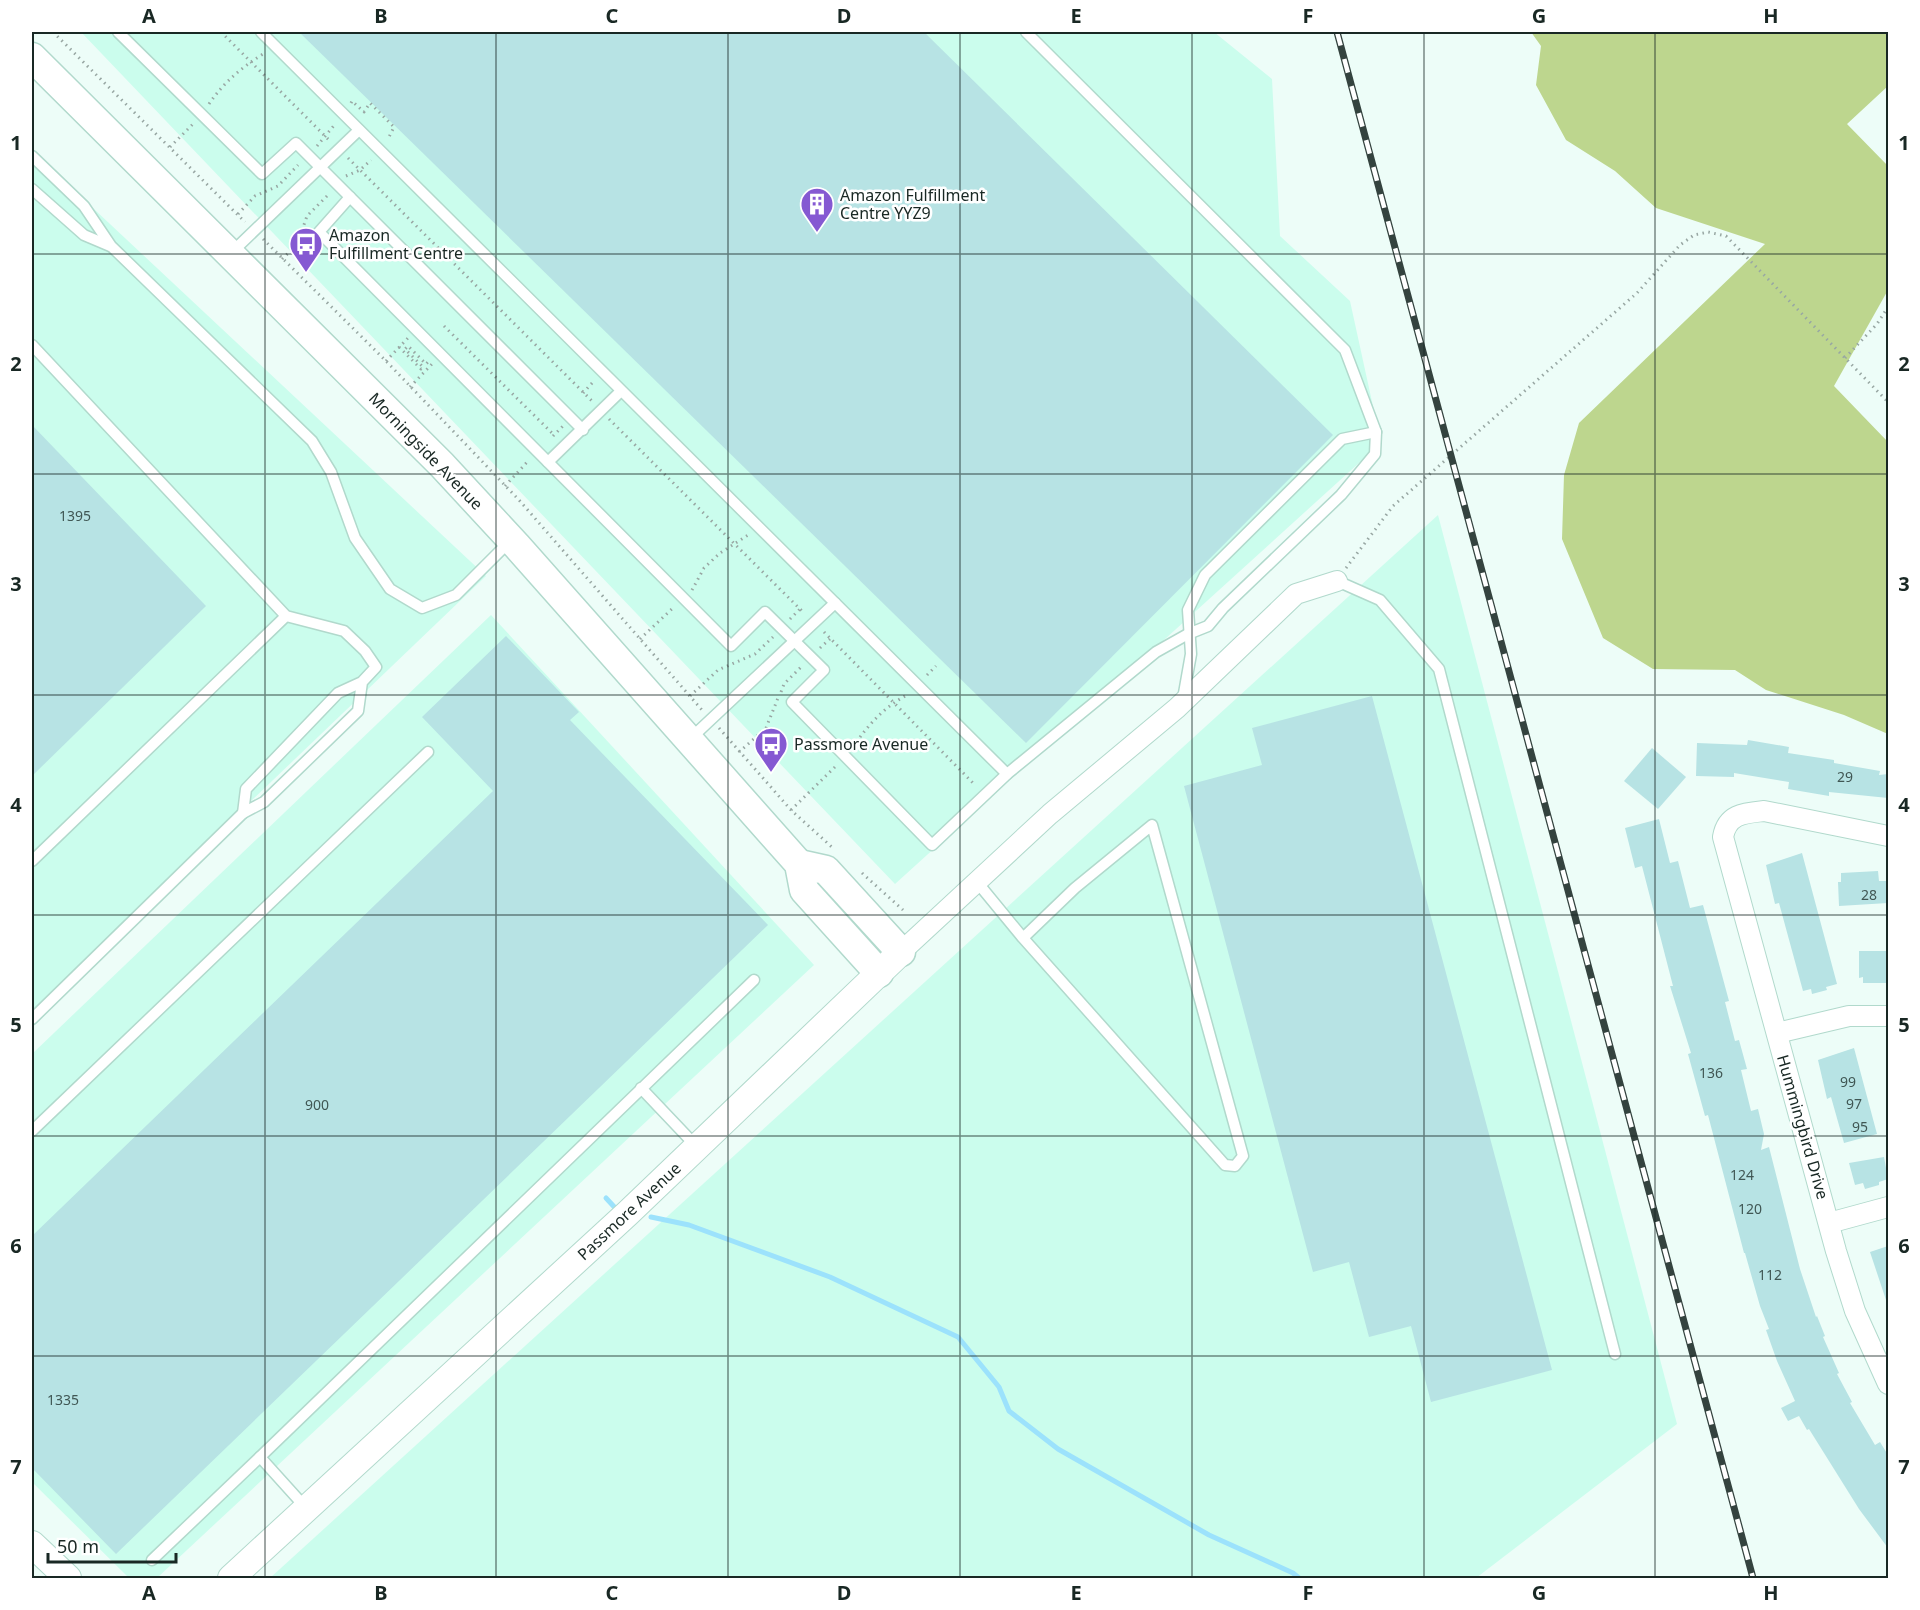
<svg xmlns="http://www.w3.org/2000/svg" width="1920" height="1610" viewBox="0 0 1920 1610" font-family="'Noto Sans',sans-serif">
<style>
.built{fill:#cbfded}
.forest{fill:#bdd68e}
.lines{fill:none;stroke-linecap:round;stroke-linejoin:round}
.stream{stroke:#9ce2fc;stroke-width:5}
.building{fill:#b7e3e4}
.service-casing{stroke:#b1d9cc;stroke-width:13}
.minor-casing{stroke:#b1d9cc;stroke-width:22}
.tertiary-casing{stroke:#b1d9cc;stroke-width:28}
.secondary-casing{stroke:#b1d9cc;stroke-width:31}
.path{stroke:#98a7a3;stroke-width:3;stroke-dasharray:1.5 4.5;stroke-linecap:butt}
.service{stroke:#fff;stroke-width:10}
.minor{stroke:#fff;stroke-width:20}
.tertiary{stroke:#fff;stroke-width:26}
.secondary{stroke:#fff;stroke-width:28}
.rail-casing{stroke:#34433f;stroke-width:7}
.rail{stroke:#fff;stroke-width:4.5;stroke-dasharray:14;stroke-linecap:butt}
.grid{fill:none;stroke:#192824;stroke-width:1.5;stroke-opacity:0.55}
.labels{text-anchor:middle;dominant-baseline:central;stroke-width:5;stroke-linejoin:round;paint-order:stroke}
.number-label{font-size:14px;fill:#405754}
.poi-label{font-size:16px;fill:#192824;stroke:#fff;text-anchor:start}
.street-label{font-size:16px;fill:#192824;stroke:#fff}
.neatline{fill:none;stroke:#192824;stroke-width:2}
.grid-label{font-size:20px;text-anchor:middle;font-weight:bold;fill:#192824}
</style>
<rect width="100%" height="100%" fill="#edfdf8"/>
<!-- built -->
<g class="built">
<polygon points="81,32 1214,32 1272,79 1280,236 1350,301 1381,443 895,884"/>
<polygon points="32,151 486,576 32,1011"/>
<polygon points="1438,515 1677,1424 1476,1578 270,1578"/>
<polygon points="491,615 814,965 157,1578 129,1578 32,1482 32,1054"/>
</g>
<!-- forest -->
<polygon class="forest" points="1531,32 1888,32 1888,86 1847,124 1888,166 1888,290 1834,386 1888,442 1888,734 1844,715 1766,690 1735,670 1653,669 1603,638 1562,539 1564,475 1579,423 1765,244 1656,208 1615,171 1566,140 1536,85 1541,46"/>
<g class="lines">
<!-- stream -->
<g class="stream">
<polyline points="606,1198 618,1211"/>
<polyline points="651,1217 689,1225 830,1277 958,1337 999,1387 1009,1411 1058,1449 1209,1535 1293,1573 1299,1578"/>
</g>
</g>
<!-- building -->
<g class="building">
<polygon points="299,32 924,32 1333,435 1026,743"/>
<polygon points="32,425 206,606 32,776"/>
<polygon points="506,636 579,712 570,720 768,925 116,1554 32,1468 32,1236 493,791 422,717"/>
<polygon points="1372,696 1552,1370 1431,1402 1411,1326 1369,1337 1349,1262 1313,1272 1184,786 1262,765 1252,728"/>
<polygon points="1748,740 1789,747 1788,753 1834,760 1834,763 1880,771 1879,775 1888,774 1888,798 1829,792 1829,796 1788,789 1789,782 1734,773 1734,777 1696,776 1697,743 1747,745"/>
<polygon points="1652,748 1686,777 1658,809 1624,781"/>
<polygon points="1659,819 1670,863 1678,861 1690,908 1703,905 1729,1001 1725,1002 1735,1041 1739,1040 1747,1069 1741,1070 1751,1111 1758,1109 1764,1134 1761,1150 1769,1147 1800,1269 1816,1317 1817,1316 1825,1336 1823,1337 1839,1373 1837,1374 1852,1402 1850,1403 1875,1445 1880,1442 1888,1455 1888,1548 1859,1509 1809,1429 1807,1430 1799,1416 1788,1421 1781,1408 1795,1401 1777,1361 1766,1330 1769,1329 1760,1306 1745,1253 1744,1253 1708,1115 1705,1116 1688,1054 1691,1053 1670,986 1673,986 1642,866 1635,868 1625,828"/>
<polygon points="1802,853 1837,984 1826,987 1827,990 1812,994 1811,989 1803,991 1779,903 1775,904 1766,865"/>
<polygon points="1878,871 1879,881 1888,881 1888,903 1839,906 1838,882 1841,882 1841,873"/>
<polygon points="1859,951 1888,951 1888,983 1863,983 1863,977 1859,978"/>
<polygon points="1854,1048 1877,1134 1844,1143 1831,1097 1827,1099 1818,1060"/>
<polygon points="1884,1157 1888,1179 1879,1182 1879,1185 1865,1189 1863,1183 1855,1185 1849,1163"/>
<polygon points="1888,1246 1888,1300 1886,1300 1870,1252"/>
</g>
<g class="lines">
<defs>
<g id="service">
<polyline points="118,32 262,174 296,143 583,430"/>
<polyline points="261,32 1007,774"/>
<polyline points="32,156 84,206 111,246 312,441 331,472 355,538 390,589 422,608 456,595 511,540"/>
<polyline points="32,189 84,235 110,246"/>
<polyline points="350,197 319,232 731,646 765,612 824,670 792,702 932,845 1007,774 1156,652 1188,634 1208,626 1223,608 1341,495 1375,454 1376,432 1345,350 1026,32"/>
<polyline points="230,254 359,130"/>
<polyline points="32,345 286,616 344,631 365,651 376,667 362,682 338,693 246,789 243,813 264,802 358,711 362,682"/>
<polyline points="548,462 621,391"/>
<polyline points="1337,581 1380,600 1439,669 1615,1354"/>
<polyline points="1183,699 1191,654 1188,610 1205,575 1342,439 1376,432"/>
<polyline points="689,740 835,603"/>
<polyline points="32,861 286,616"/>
<polyline points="977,882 1023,938 1225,1165 1235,1166 1243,1156 1152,825 1075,888 1023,938"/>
<polyline points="32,1019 243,813"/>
<polyline points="641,1088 697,1147"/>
<polyline points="32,1131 428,752"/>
<polyline points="260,1457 754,980"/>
<polyline points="152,1560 260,1457 306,1508"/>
</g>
<g id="minor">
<path d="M 1888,836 L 1764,811 C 1744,813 1727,814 1723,837 L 1836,1251 L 1855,1311 L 1888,1384"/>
<polyline points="901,952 1050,814 1177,708 1296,594 1337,581"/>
<polyline points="1777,1033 1849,1016 1888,1016"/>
<polyline points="1829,1223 1888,1207"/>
</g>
<g id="tertiary">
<polyline points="32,1544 68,1578"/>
<polyline points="231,1578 628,1213 901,952"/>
</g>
<g id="secondary">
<polyline points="32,57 442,465 517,546 799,864 804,890 879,973"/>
<polyline points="799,864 826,870 901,952"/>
</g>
</defs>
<!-- service casing -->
<use href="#service" class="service-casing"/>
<!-- minor casing -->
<use href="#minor" class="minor-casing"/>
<!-- tertiary casing -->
<use href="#tertiary" class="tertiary-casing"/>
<!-- secondary casing -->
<use href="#secondary" class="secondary-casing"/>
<!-- path -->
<g class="path">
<polyline points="53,32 245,222"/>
<polyline points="221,32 330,141"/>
<polyline points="351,103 352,101 364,112 370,103 394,127 388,139"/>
<path d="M 209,104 C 224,82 241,68 263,54"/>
<polyline points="317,146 336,123"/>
<polyline points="170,147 194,123"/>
<polyline points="348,158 592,401"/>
<polyline points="346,176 360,170 371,160"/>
<polyline points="238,214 255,196 278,186 298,165"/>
<polyline points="263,239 388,363 519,500 702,710"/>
<polyline points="282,259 297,245 307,216 329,194"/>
<polyline points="444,326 554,435"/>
<polyline points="399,347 421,369 423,367 405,349 408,346 426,364 429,361"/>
<polyline points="1845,358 1877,324 1888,307"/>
<polyline points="386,361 408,338"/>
<polyline points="410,387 432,364"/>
<polyline points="583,393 593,382"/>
<polyline points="609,419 804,613"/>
<polyline points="553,436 563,426"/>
<polyline points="505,486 529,460"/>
<polyline points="1346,568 1393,506 1637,293 1680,245 1694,235 1708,232 1726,236 1888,402"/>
<polyline points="692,590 704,568 720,553 748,535"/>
<polyline points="790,619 800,609"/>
<polyline points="824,632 975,785"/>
<polyline points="640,639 674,607"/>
<polyline points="820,648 830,639"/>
<polyline points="927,675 936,666"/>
<polyline points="781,692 784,684 803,665"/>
<polyline points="690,696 718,670 755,654 773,637"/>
<polyline points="719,728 791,810 834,849"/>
<path d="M 853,747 C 868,725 884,707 907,695"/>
<polyline points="739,752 766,728 778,698"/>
<polyline points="791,810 837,765"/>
<polyline points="862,873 903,910"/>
</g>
<!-- service -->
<use href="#service" class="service"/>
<!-- minor -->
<use href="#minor" class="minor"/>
<!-- tertiary -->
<use href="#tertiary" class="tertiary"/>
<!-- secondary -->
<use href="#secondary" class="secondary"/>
<defs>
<polyline id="rail" points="1337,32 1753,1578"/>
</defs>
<!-- rail casing -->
<use href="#rail" class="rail-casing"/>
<!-- rail -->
<use href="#rail" class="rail"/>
</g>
<!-- grid -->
<path class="grid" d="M 265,32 L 265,1578M 496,32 L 496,1578M 728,32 L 728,1578M 960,32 L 960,1578M 1192,32 L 1192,1578M 1424,32 L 1424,1578M 1655,32 L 1655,1578M 32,254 L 1888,254M 32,474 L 1888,474M 32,695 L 1888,695M 32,915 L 1888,915M 32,1136 L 1888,1136M 32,1356 L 1888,1356"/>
<!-- icons -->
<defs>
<symbol id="building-pin" viewBox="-11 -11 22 30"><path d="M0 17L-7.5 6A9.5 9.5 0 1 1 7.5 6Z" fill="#8559d2" stroke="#fff"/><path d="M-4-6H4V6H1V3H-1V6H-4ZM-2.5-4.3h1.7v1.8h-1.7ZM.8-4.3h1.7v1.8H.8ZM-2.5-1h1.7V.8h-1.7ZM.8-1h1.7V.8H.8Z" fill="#fff"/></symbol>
<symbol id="bus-pin" viewBox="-11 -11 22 30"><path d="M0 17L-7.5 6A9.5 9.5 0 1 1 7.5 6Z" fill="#8559d2" stroke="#fff"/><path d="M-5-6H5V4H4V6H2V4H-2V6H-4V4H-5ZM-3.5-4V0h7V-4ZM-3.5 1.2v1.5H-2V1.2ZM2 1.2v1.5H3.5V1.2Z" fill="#fff"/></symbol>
</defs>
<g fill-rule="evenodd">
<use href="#building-pin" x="798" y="185" width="38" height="52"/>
<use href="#bus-pin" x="287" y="225" width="38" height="52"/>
<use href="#bus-pin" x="752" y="725" width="38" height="52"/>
</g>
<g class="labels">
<!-- number labels -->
<g class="number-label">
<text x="75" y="515">1395</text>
<text x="1845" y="776">29</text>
<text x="1869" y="894">28</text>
<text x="1711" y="1072">136</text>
<text x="1848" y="1081">99</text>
<text x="1854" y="1103">97</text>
<text x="317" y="1104">900</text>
<text x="1860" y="1126">95</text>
<text x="1742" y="1174">124</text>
<text x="1750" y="1208">120</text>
<text x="1770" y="1274">112</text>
<text x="63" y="1399">1335</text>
</g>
<!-- poi labels -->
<g class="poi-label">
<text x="840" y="195">Amazon Fulfillment<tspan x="840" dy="18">Centre YYZ9</tspan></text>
<text x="329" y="235">Amazon<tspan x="329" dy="18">Fulfillment Centre</tspan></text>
<text x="794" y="744">Passmore Avenue</text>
</g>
<!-- street labels -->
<g class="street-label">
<text transform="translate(426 451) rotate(46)">Morningside Avenue</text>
<text transform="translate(1803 1127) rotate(74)">Hummingbird Drive</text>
<text transform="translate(629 1211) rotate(-43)">Passmore Avenue</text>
</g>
</g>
<!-- border -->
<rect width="1920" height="1610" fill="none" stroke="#ffffff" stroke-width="66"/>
<!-- scale -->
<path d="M48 1553v9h128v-9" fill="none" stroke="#192824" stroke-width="3"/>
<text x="57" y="1553" font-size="18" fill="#192824" stroke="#ffffff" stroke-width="4.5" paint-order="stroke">50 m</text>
<rect x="33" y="33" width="1854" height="1544" class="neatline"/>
<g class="grid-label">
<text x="149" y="23">A</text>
<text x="381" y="23">B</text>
<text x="612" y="23">C</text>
<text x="844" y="23">D</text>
<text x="1076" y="23">E</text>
<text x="1308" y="23">F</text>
<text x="1539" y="23">G</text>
<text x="1771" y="23">H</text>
<text x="16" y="150">1</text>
<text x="1904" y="150">1</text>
<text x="16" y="371">2</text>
<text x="1904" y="371">2</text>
<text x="16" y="591">3</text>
<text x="1904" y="591">3</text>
<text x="16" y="812">4</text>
<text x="1904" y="812">4</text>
<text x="16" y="1032">5</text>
<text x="1904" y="1032">5</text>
<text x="16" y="1253">6</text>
<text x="1904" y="1253">6</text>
<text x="16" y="1474">7</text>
<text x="1904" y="1474">7</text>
<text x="149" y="1600">A</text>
<text x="381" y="1600">B</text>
<text x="612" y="1600">C</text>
<text x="844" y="1600">D</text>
<text x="1076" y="1600">E</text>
<text x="1308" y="1600">F</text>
<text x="1539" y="1600">G</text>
<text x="1771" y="1600">H</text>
</g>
</svg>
